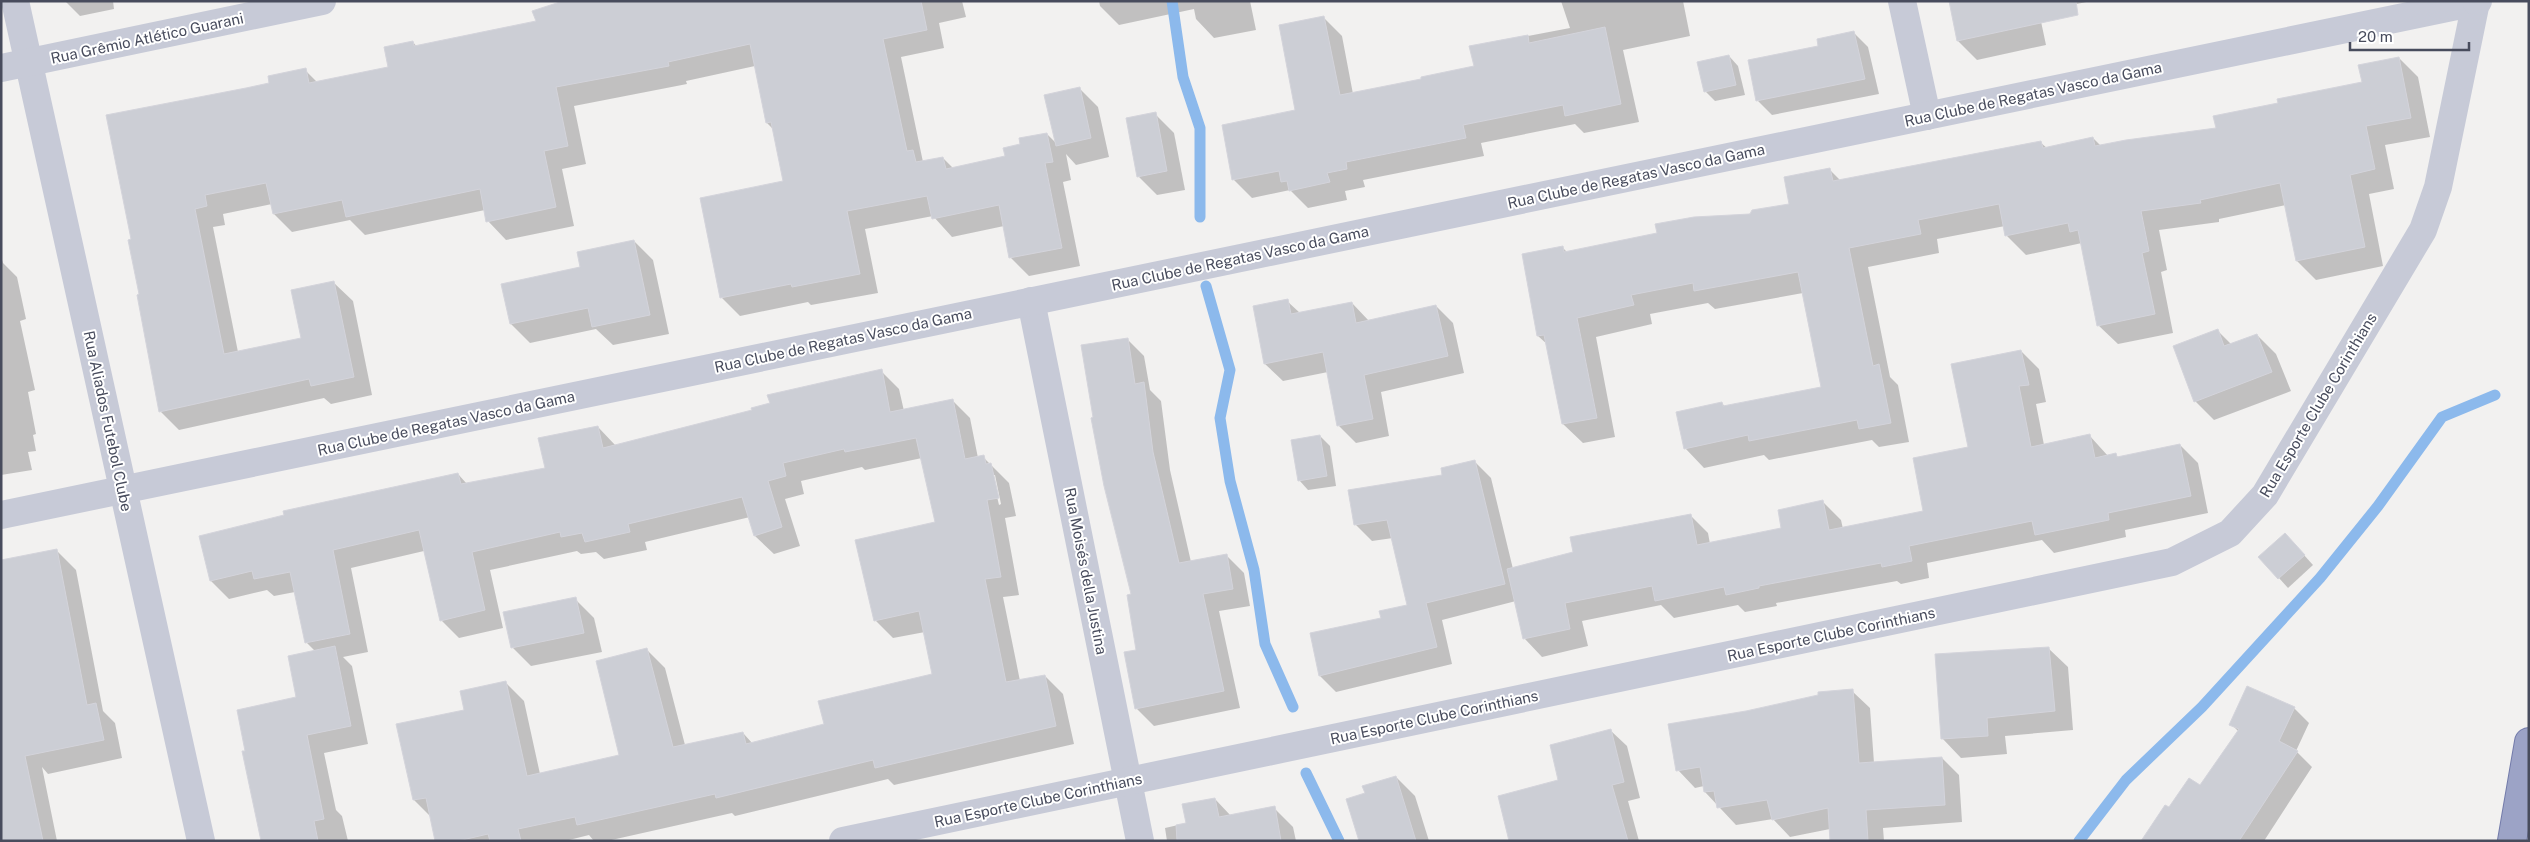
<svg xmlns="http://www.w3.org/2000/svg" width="2530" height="842" viewBox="0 0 2530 842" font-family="'Public Sans',sans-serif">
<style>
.shadow{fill:#0003;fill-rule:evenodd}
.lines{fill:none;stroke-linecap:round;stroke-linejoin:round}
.stream{stroke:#8cb9ec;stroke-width:11}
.building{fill:#ccced5;stroke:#d4d4db}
.trunk-casing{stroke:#737baa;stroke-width:30}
.minor{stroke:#c7cad7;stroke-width:28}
.tertiary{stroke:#c7cad7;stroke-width:28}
.trunk{stroke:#9ca3c6;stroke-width:28}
.labels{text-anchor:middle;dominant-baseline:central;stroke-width:4;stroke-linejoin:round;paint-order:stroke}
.street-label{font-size:15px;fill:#484c5d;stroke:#fff}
</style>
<rect width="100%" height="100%" fill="#f2f1f0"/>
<!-- shadow -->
<g class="shadow">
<polygon points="65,1 113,1 114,9 80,16"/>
<polygon points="588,1 962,1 966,17 939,23 944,48 901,57 923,162 943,158 953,168 1006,157 1021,145 1047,134 1057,144 1079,88 1098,107 1109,157 1076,165 1066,154 1071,180 1063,182 1080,266 1029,276 1010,257 1004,226 952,237 933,216 865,229 878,293 811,305 808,302 740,316 722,298 701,199 785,182 774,130 767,123 755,66 686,81 687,84 574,106 586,164 562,169 574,226 506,240 488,221 485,210 365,235 350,220 292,232 274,214 272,204 223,214 225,225 213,227 238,352 302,339 334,283 353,301 372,395 331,404 324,398 179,430 160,411 130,241 271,83 305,70 318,83 390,68 413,42 417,47 537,22"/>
<polygon points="1099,1 1250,1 1256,30 1214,38 1196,19 1194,9 1119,25 1100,6"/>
<polygon points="1561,1 1683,1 1690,36 1623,50 1639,122 1584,133 1575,124 1481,143 1484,156 1363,180 1365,187 1345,191 1347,200 1308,208 1290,190 1252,198 1234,180 1223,126 1297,111 1323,17 1342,36 1353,94 1423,80 1475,67 1471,47 1570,28"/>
<polygon points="1950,1 2091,1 2039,12 2046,45 1977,60 1958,41"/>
<polygon points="1853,32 1868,47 1879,94 1772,115 1757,100 1820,47"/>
<polygon points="1729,56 1738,66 1745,95 1715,101 1705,91"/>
<polygon points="2399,58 2418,77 2430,137 2385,145 2394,189 2369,194 2383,266 2316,280 2297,261 2286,205 2219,219 2219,222 2159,230 2167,270 2161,272 2173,333 2118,344 2098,325 2082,243 2026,255 2007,236 2005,226 1937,239 1939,253 1868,267 1890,377 1898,385 1909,442 1879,447 1872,440 1769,460 1764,455 1704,468 1685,448 1722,403 1725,407 1822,388 1803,293 1715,309 1708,303 1650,314 1652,324 1596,337 1615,437 1583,443 1563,424 1548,345 1538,336 1562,247 1568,253 1790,205 1830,170 1841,181 2041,143 2047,148 2093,138 2101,146 2217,129 2279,104 2363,83"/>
<polygon points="1155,114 1174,133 1185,190 1157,195 1138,176"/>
<polygon points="634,241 653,260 669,334 613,345 596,329 530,343 511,324 503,285 581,267"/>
<polygon points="1,257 3,263 17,277 26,319 20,321 35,390 28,392 36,434 33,435 36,451 28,452 32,470 1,475"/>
<polygon points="1287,301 1300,313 1352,303 1369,321 1436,306 1453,323 1464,373 1381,392 1389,436 1356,443 1339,426 1328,372 1283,381 1265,364 1254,307"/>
<polygon points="2217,330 2232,345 2257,335 2276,354 2291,391 2214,420 2195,401"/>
<polygon points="1127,339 1144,356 1150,390 1161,401 1170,470 1191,562 1226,555 1244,573 1250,606 1219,611 1240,708 1154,726 1137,709 1126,653 1138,651 1133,595 1094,418"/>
<polygon points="2021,351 2039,369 2046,402 2036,404 2044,445 2089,435 2108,456 2115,454 2119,458 2180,445 2198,463 2208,513 2125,530 2126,537 2054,553 2042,540 1927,563 1929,578 1901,584 1897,581 1776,603 1777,606 1745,612 1738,605 1674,618 1661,605 1582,621 1588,646 1542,657 1525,639 1516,601 1442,620 1452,664 1336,692 1320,676 1409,606 1393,538 1372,541 1355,524 1443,476 1475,462 1491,478 1513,569 1574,553 1690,515 1708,533 1710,544 1783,529 1823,502 1841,520 1843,529 1925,512 1969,448"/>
<path d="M 881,371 L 899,389 L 904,411 L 952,400 L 970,418 L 978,458 L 983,457 L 1009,483 L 1016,516 L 1005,518 L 1019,595 L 1003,597 L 1020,681 L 1045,676 L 1063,694 L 1074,744 L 894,785 L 888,779 L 735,816 L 732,813 L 607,841 L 594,841 L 589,835 L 565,841 L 437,841 L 431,817 L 414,800 L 466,711 L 506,683 L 524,701 L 540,774 L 621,756 L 647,650 L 665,668 L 685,745 L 743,733 L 753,744 L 825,725 L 934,675 L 925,632 L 893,638 L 875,620 L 937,523 L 922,458 L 865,470 L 862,467 L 801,481 L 804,494 L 785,499 L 800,546 L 774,554 L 755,536 L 750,517 L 645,542 L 647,550 L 604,559 L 596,552 L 581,554 L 577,551 L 490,570 L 503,628 L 459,638 L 441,620 L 424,551 L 351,568 L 368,652 L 343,657 L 352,666 L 368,744 L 324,753 L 336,810 L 342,816 L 348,841 L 262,841 L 298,698 L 316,652 L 306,642 L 295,592 L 274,596 L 267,590 L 229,599 L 211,581 L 200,537 L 458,474 L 467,484 L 546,469 L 598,427 L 616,446 L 753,411 ZM 992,475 L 995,475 L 1001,504 L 999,505 Z"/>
<polygon points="1320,436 1330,446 1336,486 1308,490 1299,480"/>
<polygon points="2294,544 2313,565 2288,588 2260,557"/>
<polygon points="56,550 76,570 103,711 115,723 122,758 48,774 42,767 57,841 1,841"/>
<polygon points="575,599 594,618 602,652 531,666 512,647"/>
<polygon points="2048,648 2068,667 2073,730 2005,736 2007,754 1961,758 1942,738 1937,655"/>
<polygon points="1852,691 1870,708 1874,763 1942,758 1959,775 1962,822 1883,828 1884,841 1831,841 1830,829 1790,837 1773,819 1736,825 1705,792 1704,786 1695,788 1678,770 1746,712"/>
<polygon points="2294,708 2309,723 2296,751 2312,767 2264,841 2143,841 2170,809 2201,786 2239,732 2231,724"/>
<polygon points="1610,730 1627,746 1640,798 1628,801 1639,841 1511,841 1560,781"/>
<polygon points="1396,777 1415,796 1429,841 1360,841"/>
<polygon points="1215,799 1231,816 1274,808 1293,827 1296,841 1167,841 1165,828 1187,823"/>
</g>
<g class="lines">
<!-- stream -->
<g class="stream">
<polyline points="1172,1 1183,77 1200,128 1200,217"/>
<polyline points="1206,286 1230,370 1220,418 1230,481 1254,570 1265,644 1293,707"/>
<polyline points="1306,773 1339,841"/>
<polyline points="2079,841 2126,780 2202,707 2320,578 2378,506 2442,417 2495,395"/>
</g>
</g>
<!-- building -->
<g class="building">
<polygon points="563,1 921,1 927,30 883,39 907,151 913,150 916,162 943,157 946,169 1005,156 1003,148 1020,144 1019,138 1047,133 1053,162 1045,163 1062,248 1009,258 999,205 932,219 927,196 847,211 860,274 792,287 791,284 720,298 700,198 783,181 771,122 766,123 750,44 668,62 669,66 556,87 568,146 544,151 556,207 486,222 480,189 346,217 342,200 273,214 266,183 205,195 207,206 195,209 224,354 301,338 291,290 334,281 354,377 311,386 309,379 159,412 137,295 139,294 128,240 131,239 106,115 246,88 269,83 268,76 306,68 309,83 388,67 384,47 413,41 414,46 536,21 532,11"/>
<polygon points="1949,1 2076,1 2078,15 1957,41"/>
<polygon points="1324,16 1340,95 1421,79 1421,77 1474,66 1469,46 1528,35 1529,43 1605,27 1621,104 1565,116 1563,105 1463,125 1466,138 1346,162 1347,169 1327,173 1330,182 1289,191 1287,181 1281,182 1279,171 1232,180 1222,125 1295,110 1279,25"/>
<polygon points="1854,31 1865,79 1756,101 1748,60 1818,46 1817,39"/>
<polygon points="1729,55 1736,85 1704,92 1697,62"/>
<polygon points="2399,57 2411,118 2366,126 2375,169 2350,175 2365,247 2296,261 2280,183 2200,200 2201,203 2141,211 2149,251 2142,253 2155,314 2097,326 2078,230 2070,232 2068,223 2005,236 1999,204 1918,220 1921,234 1849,248 1873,366 1879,364 1891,423 1859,429 1857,420 1749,441 1748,435 1684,449 1676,412 1722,402 1723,406 1821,387 1798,272 1694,291 1693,283 1631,295 1634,305 1577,318 1597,418 1562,424 1544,335 1537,336 1522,254 1563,246 1564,252 1657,233 1655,224 1694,217 1750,214 1752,210 1789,204 1784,177 1830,168 1833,181 2041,141 2043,148 2093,137 2095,146 2126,140 2216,128 2213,116 2278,103 2277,99 2362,82 2358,65"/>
<polygon points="1080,87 1091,138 1056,146 1044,95"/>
<polygon points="1156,112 1167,171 1137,177 1126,118"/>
<polygon points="634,240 650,315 592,327 588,308 510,324 501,284 580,267 577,252"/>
<polygon points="1288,299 1291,314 1352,302 1356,323 1436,305 1448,356 1364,375 1373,419 1337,426 1323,352 1264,364 1253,306"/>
<polygon points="2218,329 2224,346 2257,334 2272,372 2194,402 2173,346"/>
<polygon points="1128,338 1135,384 1144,382 1153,452 1179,563 1227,554 1233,589 1203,594 1224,691 1135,709 1124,652 1136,650 1127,595 1131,594 1104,486 1091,418 1093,417 1081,345"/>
<polygon points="2021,350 2029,385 2019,386 2031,447 2090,434 2095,458 2116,453 2117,457 2180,444 2191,496 2108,513 2109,520 2035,535 2032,521 1909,546 1912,561 1882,567 1881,563 1759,586 1759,588 1726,595 1724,587 1655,601 1652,586 1565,603 1570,629 1523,639 1507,569 1573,552 1570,537 1691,514 1697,545 1781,528 1778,510 1823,500 1829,530 1923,511 1913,458 1968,447 1951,364"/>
<polygon points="882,369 890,412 953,399 965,459 984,455 986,464 991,463 999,498 987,500 1001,577 985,579 1006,682 1045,675 1056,726 875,768 873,760 716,798 715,794 577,825 575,817 518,829 521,841 490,841 488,834 458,841 435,841 426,798 413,800 396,724 464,710 460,691 506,681 527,776 619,755 596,661 647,648 673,747 743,732 746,744 824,724 818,701 932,674 919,611 874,621 855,540 935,522 916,438 845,452 844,449 783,463 786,476 768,481 782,527 754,536 742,497 628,524 630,532 585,542 582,533 561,537 560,532 472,552 485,610 440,621 419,530 333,550 350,634 305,643 290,572 254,579 252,571 210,581 199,536 284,515 283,511 458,473 461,484 545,468 538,438 598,426 603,448 752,410 751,408 770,403 767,395"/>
<polygon points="1320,435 1327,476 1298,481 1291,440"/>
<polygon points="1475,460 1505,584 1426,603 1437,647 1319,676 1310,633 1381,618 1379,611 1407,605 1387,520 1354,525 1348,490 1442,475 1441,468"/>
<polygon points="2285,533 2305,555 2278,579 2258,557"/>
<polygon points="57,549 87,705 96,703 104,740 25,756 43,841 1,841 1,560"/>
<polygon points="576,597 584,633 511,648 503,612"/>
<polygon points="335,646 351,726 307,735 324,819 314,821 318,841 261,841 242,751 245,751 237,710 296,697 288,656"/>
<polygon points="2049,647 2055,711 1987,718 1988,736 1941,739 1935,654"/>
<polygon points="2247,686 2295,707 2279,741 2298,751 2239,841 2141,841 2165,805 2169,807 2189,778 2200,785 2239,729 2229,725"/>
<polygon points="1853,689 1859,763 1942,757 1945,805 1866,810 1868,841 1830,841 1828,808 1772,820 1767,800 1717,808 1714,791 1704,792 1700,767 1676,771 1668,724 1746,711 1818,695 1818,692"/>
<polygon points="1611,729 1624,782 1612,785 1628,841 1509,841 1498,796 1558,780 1550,745"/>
<polygon points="1396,776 1416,841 1359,841 1346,799 1365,793 1362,786"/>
<polygon points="1215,798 1219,817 1275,806 1281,841 1177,841 1176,825 1186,823 1182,804"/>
</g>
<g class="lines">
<defs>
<polyline id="trunk" points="2512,841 2529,742"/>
</defs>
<!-- trunk casing -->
<use href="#trunk" class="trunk-casing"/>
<!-- minor -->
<g class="minor">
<polyline points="15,1 201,841"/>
<polyline points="1902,1 1927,116"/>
<polyline points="1031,301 1140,841"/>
<polyline points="1,515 2476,2 2438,187 2423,230 2265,495 2230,533 2172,562 843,841"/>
</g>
<!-- tertiary -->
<g class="tertiary">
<polyline points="2476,1 2478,1"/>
<polyline points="1,68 322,1"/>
</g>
<!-- trunk -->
<use href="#trunk" class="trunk"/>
</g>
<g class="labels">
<!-- street labels -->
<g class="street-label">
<text transform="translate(147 38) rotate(-12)">Rua Grêmio Atlético Guarani</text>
<text transform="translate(2033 94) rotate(-12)">Rua Clube de Regatas Vasco da Gama</text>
<text transform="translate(1636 176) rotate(-12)">Rua Clube de Regatas Vasco da Gama</text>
<text transform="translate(1240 258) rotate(-12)">Rua Clube de Regatas Vasco da Gama</text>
<text transform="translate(843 340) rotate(-12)">Rua Clube de Regatas Vasco da Gama</text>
<text transform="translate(2318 405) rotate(-59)">Rua Esporte Clube Corinthians</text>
<text transform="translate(108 421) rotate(78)">Rua Aliados Futebol Clube</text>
<text transform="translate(446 423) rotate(-12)">Rua Clube de Regatas Vasco da Gama</text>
<text transform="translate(1086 571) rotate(79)">Rua Moisés della Justina</text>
<text transform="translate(1831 634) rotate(-12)">Rua Esporte Clube Corinthians</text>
<text transform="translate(1434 717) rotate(-12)">Rua Esporte Clube Corinthians</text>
<text transform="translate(1038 800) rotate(-12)">Rua Esporte Clube Corinthians</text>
</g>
</g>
<!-- border -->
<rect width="2530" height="842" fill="none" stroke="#484c5d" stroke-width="5"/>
<!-- scale -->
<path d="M2350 42v8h119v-8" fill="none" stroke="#484c5d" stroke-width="2.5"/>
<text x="2358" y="42" font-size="15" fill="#484c5d" stroke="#ffffff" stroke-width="4" paint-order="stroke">20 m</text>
</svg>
